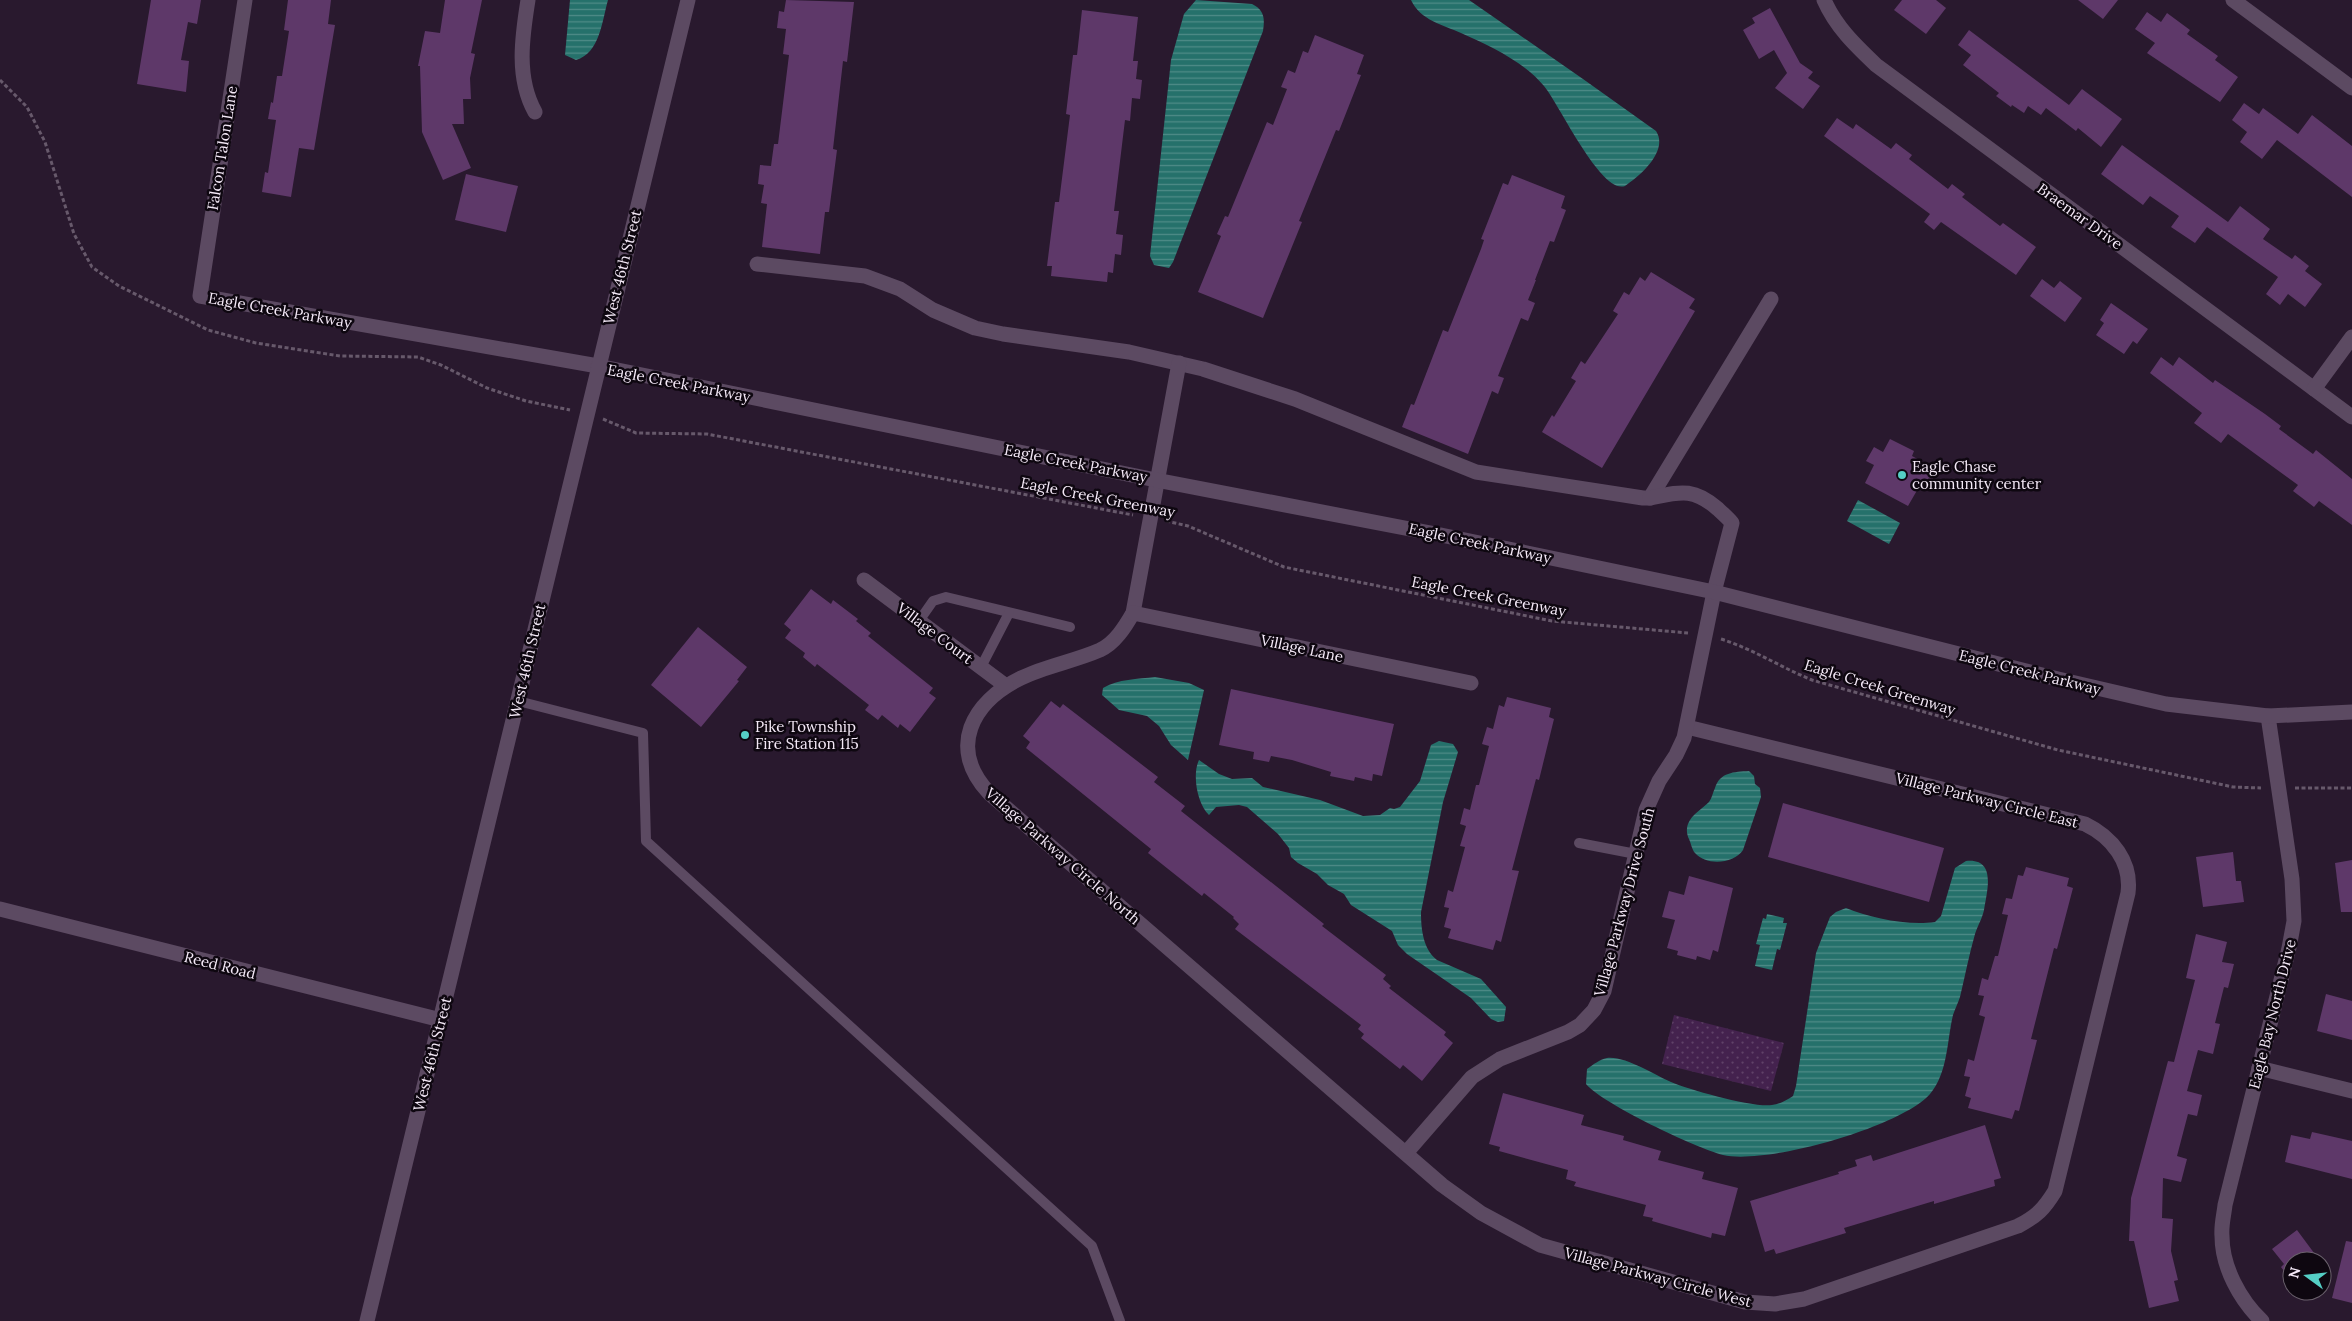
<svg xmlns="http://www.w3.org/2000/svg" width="2352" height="1321" viewBox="0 0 2352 1321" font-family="Lora,serif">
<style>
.park{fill:url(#park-dots)}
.water{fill:url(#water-rules)}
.building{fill:#5e3869}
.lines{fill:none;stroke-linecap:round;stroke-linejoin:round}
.path{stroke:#67596b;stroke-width:3;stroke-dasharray:4 2.5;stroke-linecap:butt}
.lane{stroke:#5c4a62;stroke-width:10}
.street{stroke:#5c4a62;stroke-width:15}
.secondary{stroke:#5c4a62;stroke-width:15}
.poi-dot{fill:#55cec5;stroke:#0e0710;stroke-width:2}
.labels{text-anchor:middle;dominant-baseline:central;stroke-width:5;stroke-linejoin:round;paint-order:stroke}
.street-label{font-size:15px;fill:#f4e9f7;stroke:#0e0710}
.poi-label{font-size:15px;fill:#f4e9f7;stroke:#0e0710;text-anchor:start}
</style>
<defs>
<pattern id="park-dots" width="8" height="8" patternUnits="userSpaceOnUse" patternTransform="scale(1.25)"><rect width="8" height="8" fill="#44224e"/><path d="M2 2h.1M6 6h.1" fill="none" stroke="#604268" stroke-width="1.8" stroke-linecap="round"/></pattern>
<pattern id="water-rules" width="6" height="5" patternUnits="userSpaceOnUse" patternTransform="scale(1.25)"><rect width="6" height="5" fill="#25716b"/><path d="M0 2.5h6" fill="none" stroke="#508c88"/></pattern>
</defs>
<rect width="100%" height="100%" fill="#29192e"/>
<!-- park -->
<polygon class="park" points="1674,1015 1784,1043 1771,1091 1662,1064"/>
<!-- water -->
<g class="water">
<path d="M 570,0 L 608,0 C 602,21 600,53 576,60 L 565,55 Z"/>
<path d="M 1196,0 L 1252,4 C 1264,10 1265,18 1263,31 L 1173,262 L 1169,268 L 1154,265 L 1150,256 L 1171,60 L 1184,14 Z"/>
<path d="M 1411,0 L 1469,0 L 1583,79 L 1656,131 C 1669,151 1640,176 1625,186 C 1601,195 1558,102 1544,86 C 1523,61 1490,46 1461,33 C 1443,25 1420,20 1411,0 Z"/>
<polygon points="1858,500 1900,523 1889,544 1847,521"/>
<path d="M 1155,677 L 1189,683 L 1204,690 L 1188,760 L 1171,745 L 1159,726 L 1147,716 L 1119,710 L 1102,695 L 1103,688 C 1118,679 1138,679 1155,677 Z"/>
<path d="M 1439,741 L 1453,744 L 1458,752 L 1443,802 L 1421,912 C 1421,929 1423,949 1437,960 L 1481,979 L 1506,1007 L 1504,1021 L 1498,1022 L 1491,1019 L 1471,998 L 1407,954 L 1398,945 L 1392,931 L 1351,905 L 1344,894 L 1328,885 L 1317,874 L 1298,863 L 1291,857 L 1289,848 L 1278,834 L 1247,807 L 1239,805 L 1216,807 L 1209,815 C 1197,804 1192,774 1199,760 L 1219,774 L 1232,779 L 1252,778 L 1263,787 L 1320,800 L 1363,816 L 1380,815 L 1390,808 L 1394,809 L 1400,807 L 1420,781 L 1431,745 Z"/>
<path d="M 1749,771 L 1754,776 L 1755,784 L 1760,788 L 1761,797 L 1743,850 C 1734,864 1706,866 1695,853 C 1692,850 1691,843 1689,839 C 1687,835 1686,829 1688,824 C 1692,814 1702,809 1709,802 C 1712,798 1713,792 1715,788 C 1720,772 1734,772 1749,771 Z"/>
<path d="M 1966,861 C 1997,858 1987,891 1984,910 C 1982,919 1978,925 1975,934 C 1969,955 1965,976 1960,997 C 1958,1003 1955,1009 1953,1015 C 1947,1040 1948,1073 1930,1094 C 1901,1127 1767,1165 1723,1155 C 1696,1148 1603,1104 1586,1084 L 1587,1069 C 1594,1064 1599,1060 1607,1058 C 1626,1056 1654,1075 1671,1082 C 1690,1090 1754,1108 1772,1105 C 1780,1104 1787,1100 1793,1096 L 1796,1086 L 1816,953 L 1830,917 L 1836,912 L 1846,908 C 1870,918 1908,926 1935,922 L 1941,916 L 1955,868 Z"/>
<polygon points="1767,914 1784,918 1783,923 1787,923 1780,950 1777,949 1772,970 1755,966 1760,945 1756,944 1763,918 1766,919"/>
</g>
<!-- building -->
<g class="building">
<polygon points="151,0 201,0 197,24 188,22 181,60 189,61 186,92 137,84"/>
<polygon points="288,0 331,0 328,24 335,25 314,150 299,148 291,197 262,192 265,172 268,173 276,120 268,119 271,102 273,103 277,76 282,76 289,31 284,30"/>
<polygon points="445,0 482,0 471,53 475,54 470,78 471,99 463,99 464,124 452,124 471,168 443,180 422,132 420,66 418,66 425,31 440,33"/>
<polygon points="786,0 854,2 847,62 843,61 842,70 833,149 837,150 829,212 825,212 820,254 762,247 767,204 761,203 764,185 758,184 760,165 771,166 774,144 778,144 789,55 783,54 786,29 777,28 779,11 784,12"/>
<polygon points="1902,0 1936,0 1946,8 1926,34 1894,10"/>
<polygon points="2078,0 2118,0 2103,19"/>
<polygon points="1770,8 1800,63 1813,72 1808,78 1820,86 1803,109 1775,88 1787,73 1774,50 1759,59 1743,30 1755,23 1752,18"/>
<polygon points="1082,10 1138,17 1133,61 1138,61 1136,79 1142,80 1140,99 1132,98 1130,121 1125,120 1114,211 1119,211 1116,234 1123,235 1121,255 1115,254 1113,273 1108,272 1107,282 1051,276 1052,266 1047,266 1055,202 1059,202 1070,115 1066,114 1073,55 1077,55"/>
<polygon points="2147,12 2161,22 2167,13 2190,30 2187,34 2218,56 2215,60 2238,77 2220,102 2147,53 2155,43 2135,29"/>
<polygon points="1969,30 2069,105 2082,89 2122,119 2101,147 2078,128 2076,131 2046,108 2041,115 2028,106 2024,113 2012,105 2011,107 1996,96 1999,93 1963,65 1971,55 1958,45"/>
<polygon points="1315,35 1364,55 1357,74 1361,75 1339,131 1336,130 1299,221 1302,222 1263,318 1198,292 1221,236 1217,234 1225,216 1228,217 1267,122 1273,125 1287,89 1281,87 1288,70 1295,73 1303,51 1308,53"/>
<polygon points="2244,103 2259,114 2263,108 2298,134 2312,115 2352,146 2352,197 2277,140 2262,159 2240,142 2247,132 2232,120"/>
<polygon points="1837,118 1853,129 1856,124 1891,149 1896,143 1912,155 1909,159 1948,189 1952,184 1965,194 1962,197 2000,226 2003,223 2036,247 2016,275 1941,222 1934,230 1924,222 1930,214 1824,136"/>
<polygon points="2122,145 2228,222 2240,206 2270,229 2263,239 2292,259 2295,255 2309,266 2305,271 2322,284 2305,307 2288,294 2280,305 2266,294 2278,277 2207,227 2195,243 2171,227 2179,216 2150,196 2143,205 2101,174"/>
<polygon points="466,174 518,186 506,232 455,220"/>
<polygon points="1512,175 1565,196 1561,208 1566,210 1554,242 1550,241 1535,280 1536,280 1528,300 1535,303 1528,321 1521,318 1498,376 1504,378 1498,394 1492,391 1468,454 1402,427 1411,404 1414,405 1443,330 1448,332 1481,249 1484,240 1481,239 1503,183 1508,185"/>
<polygon points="1651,272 1695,299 1689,308 1695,311 1602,468 1542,432 1552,415 1554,417 1576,381 1571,378 1581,361 1585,364 1618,314 1613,311 1624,292 1629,295 1640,277 1645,281"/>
<polygon points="2042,279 2054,288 2060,281 2082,298 2065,322 2030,296"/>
<polygon points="2111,303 2148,329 2137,344 2133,341 2124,354 2096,335 2104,323 2100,320"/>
<polygon points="2161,357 2173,366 2179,357 2213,383 2215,380 2265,414 2281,426 2279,429 2313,454 2316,450 2352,479 2352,525 2319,501 2314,507 2293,491 2298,485 2228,434 2221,443 2194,423 2202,413 2150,373"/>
<polygon points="1890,439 1914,451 1912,456 1938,470 1930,484 1923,480 1908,506 1865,483 1874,465 1866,461 1874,447 1883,452"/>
<polygon points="811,589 831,604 833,600 858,619 856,621 871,633 868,636 933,688 929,693 936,698 910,732 900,724 898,728 882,715 878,720 865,710 869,705 817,664 815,667 803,657 805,653 785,638 791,630 784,624"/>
<polygon points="698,627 747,667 737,680 739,681 701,727 651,685"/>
<polygon points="1231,689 1394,724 1382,776 1373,774 1372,781 1355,777 1354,781 1330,776 1331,772 1292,760 1271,756 1269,762 1253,759 1254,752 1219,745"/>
<polygon points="1507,697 1551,708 1549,717 1554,719 1539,780 1536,779 1512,870 1519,871 1501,942 1496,940 1493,950 1448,938 1451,929 1444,927 1449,908 1444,907 1448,890 1453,892 1465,847 1460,846 1466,826 1460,824 1464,808 1470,810 1476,785 1479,785 1489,746 1482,744 1487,727 1493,729 1499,705 1504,707"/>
<polygon points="1051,701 1060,708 1063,704 1158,777 1154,782 1185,806 1181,811 1324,924 1322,926 1386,975 1383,979 1391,986 1389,988 1446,1032 1444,1035 1453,1043 1422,1081 1403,1065 1400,1069 1361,1038 1364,1034 1358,1029 1361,1025 1235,929 1239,924 1233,918 1234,917 1204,893 1202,896 1148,853 1151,849 1026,748 1030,742 1023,736"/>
<polygon points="1783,803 1944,848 1929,902 1768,857"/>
<polygon points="2233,852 2236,881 2241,881 2244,902 2203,907 2196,857"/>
<polygon points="2352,860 2352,912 2341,912 2335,863"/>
<polygon points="2026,867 2069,878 2067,886 2073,888 2057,949 2054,948 2031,1039 2037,1040 2019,1111 2015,1110 2012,1119 1968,1108 1971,1098 1965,1096 1970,1077 1964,1076 1968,1059 1974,1061 1985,1017 1979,1015 1984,996 1978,995 1982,978 1988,980 1995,956 1998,956 2008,915 2002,914 2006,898 2012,899 2018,875 2023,876"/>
<polygon points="1689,876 1733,888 1718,952 1713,950 1710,960 1697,956 1696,960 1677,955 1678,951 1667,948 1675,920 1662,917 1669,891 1684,895"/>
<polygon points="2196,934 2227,942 2222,962 2234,964 2228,988 2224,987 2215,1023 2220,1024 2213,1054 2198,1050 2187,1091 2202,1095 2197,1116 2188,1114 2177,1156 2187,1159 2181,1182 2163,1178 2162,1218 2173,1219 2171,1251 2178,1280 2174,1281 2179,1301 2149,1308 2134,1241 2129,1241 2131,1198 2168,1061 2174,1062 2195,980 2186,978"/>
<polygon points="2326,994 2352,1001 2352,1040 2317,1031"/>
<polygon points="1503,1093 1584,1115 1581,1125 1624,1136 1623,1140 1661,1151 1658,1160 1704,1172 1702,1179 1738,1188 1725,1236 1712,1233 1711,1238 1652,1221 1653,1218 1643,1216 1646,1205 1574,1186 1576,1182 1566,1179 1568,1170 1499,1151 1500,1147 1489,1144"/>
<polygon points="1985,1125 2001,1178 1994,1180 1995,1186 1934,1204 1934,1201 1844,1228 1846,1233 1776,1254 1774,1249 1765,1252 1750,1201 1839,1174 1838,1172 1857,1166 1855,1160 1871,1155 1873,1161"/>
<polygon points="2312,1132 2352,1141 2352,1179 2285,1162 2291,1135 2310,1139"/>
<polygon points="2297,1230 2320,1261 2292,1261 2292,1282 2281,1267 2284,1264 2272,1249"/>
<polygon points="2346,1241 2352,1242 2352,1303 2332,1298"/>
</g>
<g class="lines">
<!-- path -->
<g class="path">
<polyline points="0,80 27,107 45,142 74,234 92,267 119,286 208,330 256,343 340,356 418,357 441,365 487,388 526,401 570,410"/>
<polyline points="603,419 636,433 707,434 1133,515"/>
<polyline points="1166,521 1188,526 1284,567 1552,621 1688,633"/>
<path d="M 1721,639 C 1753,649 1780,667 1812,680 L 2058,750 L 2233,787 L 2261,788"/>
<polyline points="2295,788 2352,788"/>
</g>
<!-- lane -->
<g class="lane">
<polyline points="919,621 933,601 946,597 1070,627"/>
<polyline points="981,667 1009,613"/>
<polyline points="518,701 643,733 646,841 1092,1246 1120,1321"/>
<polyline points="1579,843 1636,854"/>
</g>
<!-- street -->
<g class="street">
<polyline points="245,0 200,296 598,366"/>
<path d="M 528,0 C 522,37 516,78 535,112"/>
<path d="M 1824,0 C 1836,27 1855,45 1876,65 L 2352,417"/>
<polyline points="2233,0 2352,88"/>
<polyline points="757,264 865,276 900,289 933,310 975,328 1003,334 1129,352 1203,369 1295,399 1476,472 1643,498 1650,498 1771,299"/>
<path d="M 1179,363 L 1133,613 C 1125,627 1115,643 1100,650 C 1075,661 1046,666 1021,678 C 972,702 947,748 989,793 L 1442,1185 L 1481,1213 L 1540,1245 L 1745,1302 L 1775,1304 L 1804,1299 L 2018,1226 C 2037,1216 2044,1209 2055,1191 L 2128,893 C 2132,862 2112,837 2085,824 L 1687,727"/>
<polyline points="2314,389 2352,337"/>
<polyline points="864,580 1006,686"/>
<polyline points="1133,613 1471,683"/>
<polyline points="2259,1068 2352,1091"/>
<path d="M 1406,1153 L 1472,1077 L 1500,1059 L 1568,1032 L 1580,1025 L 1594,1010 L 1604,991 L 1646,810 L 1659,781 L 1676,755 L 1684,738 L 1714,592 L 1732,523 C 1728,518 1723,514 1718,509 C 1693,487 1680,492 1650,498"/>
<path d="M 2262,1321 C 2240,1300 2222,1267 2222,1236 C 2221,1225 2224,1215 2225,1205 L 2289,948 L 2294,921 L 2292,879 L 2268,716"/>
</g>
<!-- secondary -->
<g class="secondary">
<polyline points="598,366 1156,480 1441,535 1714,592 2058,679 2166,704 2268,716 2352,712"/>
<polyline points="0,909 441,1020"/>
<polyline points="367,1321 688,0"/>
</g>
</g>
<!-- markers -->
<g class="poi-dot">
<circle cx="1902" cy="475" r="5"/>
<circle cx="745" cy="735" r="5"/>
</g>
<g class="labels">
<!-- street labels -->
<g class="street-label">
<text transform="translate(222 148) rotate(-81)">Falcon Talon Lane</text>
<text transform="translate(2080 216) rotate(36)">Braemar Drive</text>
<text transform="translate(622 267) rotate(-76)">West 46th Street</text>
<text transform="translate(280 310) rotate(10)">Eagle Creek Parkway</text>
<text transform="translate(679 383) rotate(11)">Eagle Creek Parkway</text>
<text transform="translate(1076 463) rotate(11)">Eagle Creek Parkway</text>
<text transform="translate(1098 497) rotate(11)">Eagle Creek Greenway</text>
<text transform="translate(1480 543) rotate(12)">Eagle Creek Parkway</text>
<text transform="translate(1489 596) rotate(11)">Eagle Creek Greenway</text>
<text transform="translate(935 633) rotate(37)">Village Court</text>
<text transform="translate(1302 648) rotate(12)">Village Lane</text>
<text transform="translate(527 661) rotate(-77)">West 46th Street</text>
<text transform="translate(2030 672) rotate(14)">Eagle Creek Parkway</text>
<text transform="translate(1880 687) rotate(17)">Eagle Creek Greenway</text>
<text transform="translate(1987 800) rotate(14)">Village Parkway Circle East</text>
<text transform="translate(1063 856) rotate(41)">Village Parkway Circle North</text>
<text transform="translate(1624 902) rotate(-75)">Village Parkway Drive South</text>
<text transform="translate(220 965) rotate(14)">Reed Road</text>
<text transform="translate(2272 1014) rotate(-76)">Eagle Bay North Drive</text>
<text transform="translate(432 1054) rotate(-76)">West 46th Street</text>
<text transform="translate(1658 1277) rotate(15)">Village Parkway Circle West</text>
</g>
<!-- poi labels -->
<g class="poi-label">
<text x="1912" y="466">Eagle Chase<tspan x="1912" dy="17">community center</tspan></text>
<text x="755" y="726">Pike Township<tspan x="755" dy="17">Fire Station 115</tspan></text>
</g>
</g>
<!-- north arrow -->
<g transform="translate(2307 1276) rotate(285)"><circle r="24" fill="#0e0710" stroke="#6a616c"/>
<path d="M0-4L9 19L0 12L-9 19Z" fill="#55cec5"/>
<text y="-8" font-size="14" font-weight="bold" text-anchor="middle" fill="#f4e9f7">N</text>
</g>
</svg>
